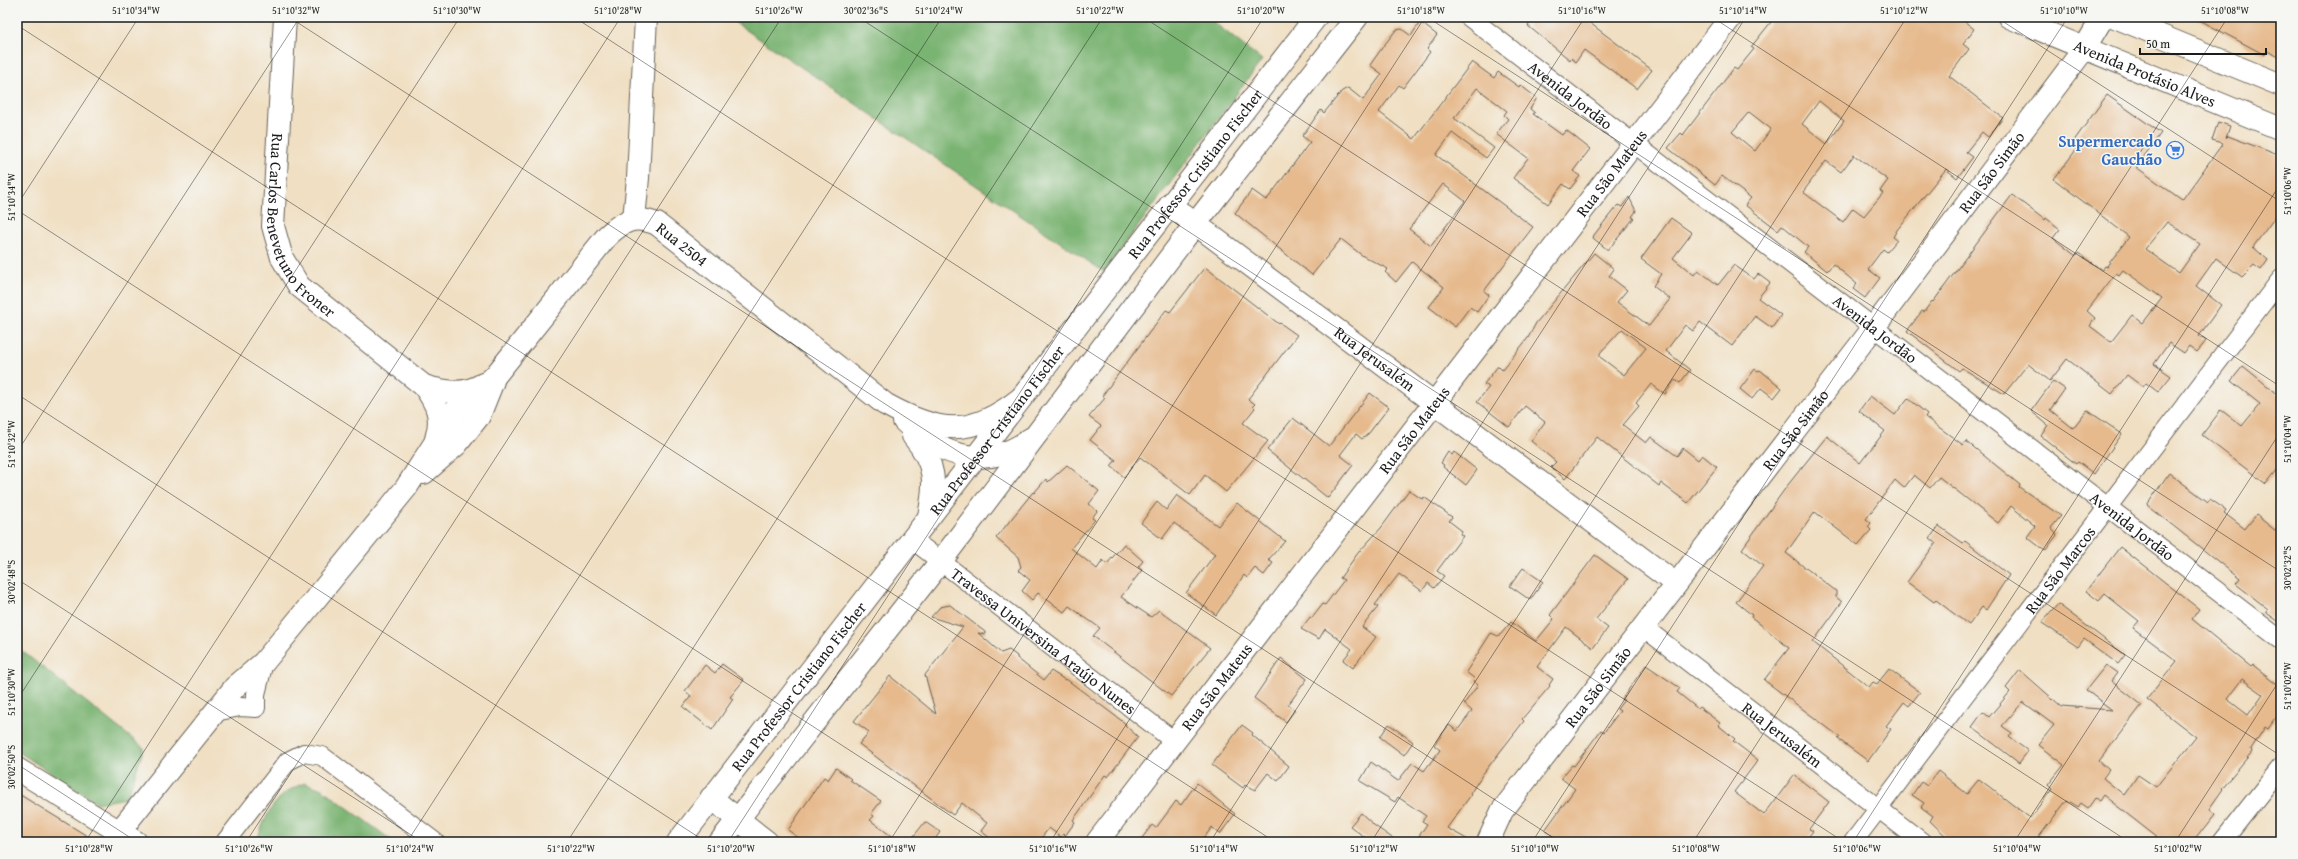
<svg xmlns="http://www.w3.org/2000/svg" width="2298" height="859" viewBox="0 0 2298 859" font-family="'Gentium Book Plus',serif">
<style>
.forest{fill:#7ab472;stroke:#4b6847}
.building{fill:#e6ba8d;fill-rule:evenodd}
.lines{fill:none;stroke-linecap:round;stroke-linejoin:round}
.street-casing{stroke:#666056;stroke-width:20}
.secondary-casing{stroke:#666056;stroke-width:24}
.primary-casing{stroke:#666056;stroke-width:24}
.street{stroke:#fff;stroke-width:18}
.secondary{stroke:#fff;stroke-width:22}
.primary{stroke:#fff;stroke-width:22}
.ticks{fill:none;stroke:#1c1c1c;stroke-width:1;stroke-opacity:0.45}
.labels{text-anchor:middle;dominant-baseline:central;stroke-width:3;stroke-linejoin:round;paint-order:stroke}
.street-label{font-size:16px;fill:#1c1c1c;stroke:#f6f6f2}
.shop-label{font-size:16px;font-weight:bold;fill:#366cbe;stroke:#f6f6f2;text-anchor:end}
.neatline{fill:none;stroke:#1c1c1c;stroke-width:1.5}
.ticks-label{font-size:10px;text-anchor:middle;fill:#1c1c1c}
</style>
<rect width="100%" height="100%" fill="#f6f6f2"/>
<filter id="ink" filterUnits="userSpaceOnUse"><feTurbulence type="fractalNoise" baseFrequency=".025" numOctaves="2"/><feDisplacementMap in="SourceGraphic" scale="8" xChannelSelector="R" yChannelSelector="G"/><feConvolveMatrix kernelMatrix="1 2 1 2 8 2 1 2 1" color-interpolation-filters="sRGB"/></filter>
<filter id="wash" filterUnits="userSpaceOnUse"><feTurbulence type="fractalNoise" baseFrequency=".012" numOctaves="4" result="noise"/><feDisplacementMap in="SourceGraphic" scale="16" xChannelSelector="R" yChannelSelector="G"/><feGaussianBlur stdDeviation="0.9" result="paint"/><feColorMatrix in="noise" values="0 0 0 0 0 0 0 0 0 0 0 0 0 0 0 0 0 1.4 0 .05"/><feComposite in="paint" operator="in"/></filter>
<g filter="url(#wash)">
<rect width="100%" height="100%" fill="#f0dfc2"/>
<!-- forest -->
<g class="forest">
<polygon points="727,17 1207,17 1262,60 1104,272"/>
<polygon points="17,647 144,748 127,798 97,803 17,751"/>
<path d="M 305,783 L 322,789 L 394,842 L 257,842 C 264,815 277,792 305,783 Z"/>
</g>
<g id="blocks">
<!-- building -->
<g class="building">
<polygon points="1534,17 1582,17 1652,70 1637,89 1584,50 1576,62 1571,58 1570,60 1528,26"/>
<path d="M 1775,17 L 1959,17 L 1974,29 L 1963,44 L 1969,49 L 1949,76 L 2003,118 L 1988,137 L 1982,132 L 1966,152 L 1973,157 L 1957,178 L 1946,169 L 1897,230 L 1893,237 L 1897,240 L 1887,252 L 1883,249 L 1868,269 L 1880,278 L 1865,298 L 1853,289 L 1857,284 L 1833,264 L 1827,271 L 1804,252 L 1808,247 L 1782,225 L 1778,230 L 1745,205 L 1751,198 L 1722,176 L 1715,185 L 1668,148 L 1681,133 L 1683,135 L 1734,68 L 1737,70 L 1754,49 L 1751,47 ZM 1819,101 L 1844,121 L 1827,144 L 1802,124 ZM 1749,112 L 1771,129 L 1755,151 L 1732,132 ZM 1854,155 L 1888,180 L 1880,191 L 1883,193 L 1864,216 L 1853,208 L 1843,222 L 1803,192 L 1826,161 L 1841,172 Z"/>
<polygon points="2194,17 2281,17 2281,58 2267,51 2265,55"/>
<path d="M 1420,22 L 1437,35 L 1427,49 L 1430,52 L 1403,88 L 1399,85 L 1379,112 L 1414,139 L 1472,62 L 1494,78 L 1498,72 L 1519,87 L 1520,85 L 1537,98 L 1530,109 L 1535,113 L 1533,114 L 1562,135 L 1566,130 L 1590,149 L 1573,171 L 1580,176 L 1570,189 L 1563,184 L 1548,204 L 1513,178 L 1528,158 L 1496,134 L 1508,119 L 1504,115 L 1507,111 L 1477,88 L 1458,114 L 1454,118 L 1494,148 L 1486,158 L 1452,133 L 1436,155 L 1533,227 L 1484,291 L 1489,295 L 1477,312 L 1470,307 L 1455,327 L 1429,307 L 1444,287 L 1412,262 L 1396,282 L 1385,272 L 1388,269 L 1363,256 L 1341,239 L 1312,275 L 1235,213 L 1252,190 L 1266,200 L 1269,197 L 1310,142 L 1302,136 L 1321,110 L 1324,113 L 1342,91 L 1348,88 L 1363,100 L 1382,74 L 1370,65 L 1382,48 L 1396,30 L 1402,29 L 1411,36 ZM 1443,184 L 1465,201 L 1431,246 L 1409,229 Z"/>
<path d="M 2107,95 L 2161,133 L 2136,167 L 2182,200 L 2223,143 L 2212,140 L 2218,122 L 2230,126 L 2226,138 L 2228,136 L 2281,156 L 2281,209 L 2253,247 L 2268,260 L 2261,270 L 2254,265 L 2242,277 L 2216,258 L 2196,286 L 2221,305 L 2199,336 L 2206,341 L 2197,352 L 2189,346 L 2184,353 L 2169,343 L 2154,364 L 2171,376 L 2158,392 L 2146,383 L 2143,387 L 2127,375 L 2112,394 L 2067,359 L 2050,381 L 2028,364 L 2004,394 L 1962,368 L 1959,371 L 1907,331 L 1922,311 L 1924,312 L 1932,301 L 1933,302 L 2012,195 L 2045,220 L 2046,218 L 2060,229 L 2053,238 L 2076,256 L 2078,253 L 2102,270 L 2105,266 L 2108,267 L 2107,266 L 2129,237 L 2054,179 L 2079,146 L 2073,142 ZM 2167,222 L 2200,244 L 2179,273 L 2145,249 ZM 2123,270 L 2162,298 L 2143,323 L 2132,315 L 2111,342 L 2090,326 L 2095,318 L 2087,311 L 2116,273 L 2119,275 Z"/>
<polygon points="1629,197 1636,211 1632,217 1634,218 1608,250 1593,238 1594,235 1616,207 1618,205 1622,207"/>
<path d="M 1671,218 L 1692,233 L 1673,258 L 1694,275 L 1698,270 L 1718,285 L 1734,265 L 1754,279 L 1758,274 L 1770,283 L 1758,298 L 1781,315 L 1772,328 L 1755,316 L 1732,346 L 1700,322 L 1693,331 L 1685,325 L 1666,351 L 1690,370 L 1680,383 L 1675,380 L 1665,394 L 1651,384 L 1636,403 L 1639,406 L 1623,425 L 1646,443 L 1651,437 L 1677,456 L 1683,448 L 1698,460 L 1702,455 L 1717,467 L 1688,503 L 1661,483 L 1659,486 L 1597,437 L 1565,479 L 1551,467 L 1556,462 L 1531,441 L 1545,422 L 1525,406 L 1509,427 L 1477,402 L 1489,387 L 1484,384 L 1498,366 L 1502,370 L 1528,338 L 1536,323 L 1594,253 L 1614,269 L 1609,276 L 1627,290 L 1617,302 L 1649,326 L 1670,299 L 1653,286 L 1661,274 L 1641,259 ZM 1622,329 L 1646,348 L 1624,375 L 1600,357 L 1600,353 Z"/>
<polygon points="1205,267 1279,324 1280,323 1297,335 1248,399 1255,404 1253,406 1255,408 1243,423 1268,441 1226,492 1205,475 1190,495 1140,457 1124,477 1111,466 1116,460 1090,440 1101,426 1089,417 1105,398 1102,396 1166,310 1170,312"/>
<polygon points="2243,366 2281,397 2281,465 2266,484 2202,435 2221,410 2242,426 2260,404 2231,381"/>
<polygon points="1755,369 1758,371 1760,370 1782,388 1774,398 1761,388 1752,399 1740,389"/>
<polygon points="2053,381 2065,389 2050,410 2073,428 2087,410 2122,434 2094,474 2078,462 2076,464 2041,436 2048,425 2031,411"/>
<polygon points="1370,393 1389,407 1369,433 1362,439 1356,434 1340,455 1353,465 1328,498 1267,450 1293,418 1329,446"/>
<polygon points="1870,396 1895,415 1908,398 1927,414 1925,417 1963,445 1966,441 2020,485 2019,487 2061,516 2051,528 2057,535 2045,551 2027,537 2035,526 2011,506 1998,523 1939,477 1930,488 1914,475 1904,488 1895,480 1866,519 1871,523 1868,527 1871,530 1858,545 1815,512 1786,553 1836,591 1836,597 1842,602 1813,642 1869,687 1873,682 1877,684 1889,669 1920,692 1909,706 1904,702 1886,726 1891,729 1868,761 1838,739 1840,737 1764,680 1789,648 1755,620 1751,617 1752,615 1736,602 1763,566 1742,549 1787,486 1827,436 1860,463 1885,431 1859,411"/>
<polygon points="1448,452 1452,455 1454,452 1477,470 1466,485 1443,467 1444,465 1441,463"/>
<polygon points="1067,465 1099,491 1089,504 1097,511 1092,518 1095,520 1071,548 1097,569 1103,560 1107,564 1124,544 1143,561 1138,567 1142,570 1121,597 1151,617 1159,610 1210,648 1171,696 1093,636 1100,628 1069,606 1064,612 1038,593 1032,600 1022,591 1030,580 1018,570 1021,567 1018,557 996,538 1033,492 1034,493 1046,479 1048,482"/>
<polygon points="2169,473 2208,502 2210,499 2226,510 2224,513 2245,529 2256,515 2281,535 2281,623 2265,612 2268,609 2236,584 2240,579 2147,505"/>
<polygon points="1409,490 1420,498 1423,499 1424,497 1452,517 1449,521 1462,531 1460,534 1463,536 1437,571 1444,576 1434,588 1428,583 1422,591 1399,574 1375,605 1378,607 1362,627 1376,637 1353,668 1343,660 1352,649 1325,629 1319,639 1301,629 1310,617 1312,618 1323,604 1325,605 1344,580 1340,578 1358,553 1381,528"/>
<polygon points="1177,495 1218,526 1237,503 1285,541 1268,560 1273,563 1264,575 1255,568 1247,578 1244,575 1216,615 1186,593 1215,554 1174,523 1162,539 1141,523 1157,502 1166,510"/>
<polygon points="1939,526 1963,543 1965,541 2009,575 1986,610 1982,607 1969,625 1936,600 1934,602 1907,582 1936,543 1930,538"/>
<path d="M 2120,547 L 2199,609 L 2192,619 L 2251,667 L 2253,665 L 2281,687 L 2281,711 L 2268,729 L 2265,727 L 2251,749 L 2252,752 L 2222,788 L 2223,789 L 2209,809 L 2215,814 L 2193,842 L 2163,842 L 2103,795 L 2099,801 L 2095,798 L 2088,808 L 2081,803 L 2078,807 L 2067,800 L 2035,842 L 1952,842 L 1930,821 L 1933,816 L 1921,807 L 1924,803 L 1912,795 L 1921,782 L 1927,786 L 1938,771 L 1967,794 L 1979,779 L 2030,818 L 2052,789 L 2048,785 L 2064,765 L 2038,745 L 2054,725 L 2023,702 L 2002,726 L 2012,733 L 2009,737 L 2028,751 L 2019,763 L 1972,727 L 1983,712 L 1989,717 L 2010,692 L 2006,688 L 2020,670 L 2061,706 L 2112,710 L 2086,690 L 2106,665 L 2117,673 L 2111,681 L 2142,705 L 2099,761 L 2109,770 L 2103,778 L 2124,795 L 2138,775 L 2156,787 L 2196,737 L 2147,699 L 2177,661 L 2133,628 L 2139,621 L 2105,594 L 2099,601 L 2086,591 ZM 2242,679 L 2263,694 L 2248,715 L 2227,699 Z"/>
<polygon points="1595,555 1628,579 1596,619 1608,628 1593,648 1566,627 1537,667 1553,679 1549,685 1550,686 1522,719 1524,721 1482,775 1470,794 1471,795 1447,828 1472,842 1415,842 1427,824 1422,821 1426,816 1398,797 1395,802 1360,781 1371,762 1398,781 1412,763 1424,771 1440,750 1434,745 1449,725 1457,731 1472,711 1464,704 1478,685 1473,681 1475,679 1466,672 1491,633 1498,636 1501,634 1511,622 1536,641 1554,619 1550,615"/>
<polygon points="1523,568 1543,582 1530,600 1510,586"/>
<polygon points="2058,604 2125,655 2118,664 2084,639 2078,647 2042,623"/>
<polygon points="950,605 985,632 985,634 978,633 1001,653 1009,650 1017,656 1017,658 1044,680 1051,671 1065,680 1066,679 1126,724 1125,725 1138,737 1108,777 1105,775 1076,816 1073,820 1075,822 1065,836 1063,834 1061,837 1049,828 1038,842 995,842 981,831 987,823 962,803 953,815 859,744 869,732 854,721 890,676 936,714 925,675 963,627 931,617 940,607"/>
<polygon points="1281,658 1307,679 1288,705 1295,710 1286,722 1254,698"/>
<polygon points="722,664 744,680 730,697 733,699 712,730 683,707 691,696 685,691 705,665 715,673"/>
<polygon points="1646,665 1680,688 1677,692 1698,709 1699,707 1720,723 1718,725 1735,739 1733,741 1758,760 1734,792 1764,815 1794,775 1829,802 1809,829 1813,831 1804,842 1560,842 1545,830 1575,789 1561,778 1572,765 1574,766 1601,730 1604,732 1620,711 1617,709 1624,700 1622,699"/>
<polygon points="1389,724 1413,742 1404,755 1380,737"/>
<polygon points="1242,725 1253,733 1252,735 1289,766 1278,781 1268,773 1255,790 1245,785 1243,788 1212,765"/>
<polygon points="836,768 851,779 850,780 881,801 871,814 874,816 870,820 899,842 804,842 788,830 824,777 828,780"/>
<polygon points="1197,783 1235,814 1220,834 1212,827 1201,842 1139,842 1152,825 1156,828 1176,801 1181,805"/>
<polygon points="17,793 97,842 17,842"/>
<polygon points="1361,813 1375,826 1398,842 1371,842 1350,826"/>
<polygon points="925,822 940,832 933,842 909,842"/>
</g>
</g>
</g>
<g filter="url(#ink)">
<use href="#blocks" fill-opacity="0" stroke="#666056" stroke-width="1"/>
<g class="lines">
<defs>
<g id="street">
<path id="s1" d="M 1469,17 L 2281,640"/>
<path id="s2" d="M 913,540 L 1174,741"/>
<path id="s3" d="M 1643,627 L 1922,842"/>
<polyline points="215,712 240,707 256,708 256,694 264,662"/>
<polyline points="225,842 288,761 304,753 322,756 435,842"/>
<path id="s4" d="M 1853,842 L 2281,279"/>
<polyline points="2222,842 2281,767"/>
</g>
<g id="secondary">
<path id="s5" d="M 285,17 L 273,226 L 282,258 L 299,286 L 424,386 C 437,404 443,417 436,439"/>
<path id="s6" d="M 1170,205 L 1676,584"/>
<polyline points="634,219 638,178 646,17"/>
<path d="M 424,386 C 444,392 464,396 483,384"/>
<path d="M 904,421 C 940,456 986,472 1030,439"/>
<path d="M 913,436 C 936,463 936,483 929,516"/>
<polyline points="424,473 456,445 479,416 493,381"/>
<polyline points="17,769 136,842"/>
<polyline points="711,798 767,842"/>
<path id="s7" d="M 119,832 L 235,687 L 264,662 L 406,488 L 456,410 L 495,376 L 607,236 C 624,220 634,215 657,224 L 885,404 C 939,434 971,438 1021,398"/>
<path id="s8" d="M 678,842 L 1316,17"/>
<polyline points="720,842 941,561 1196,223 1357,17"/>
<path id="s9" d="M 1097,842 L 1731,17"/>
<path id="s10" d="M 1488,842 L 1502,811 L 1874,327 L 2084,49 L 2103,17"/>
</g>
<g id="primary">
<path id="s11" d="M 2009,17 L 2281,129"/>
<polyline points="2115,17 2281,85"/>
</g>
</defs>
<!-- street casing -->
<use href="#street" class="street-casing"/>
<!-- secondary casing -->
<use href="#secondary" class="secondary-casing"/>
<!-- primary casing -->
<use href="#primary" class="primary-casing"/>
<!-- street -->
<use href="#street" class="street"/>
<!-- secondary -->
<use href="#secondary" class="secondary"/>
<!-- primary -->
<use href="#primary" class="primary"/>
</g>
</g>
<!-- ticks -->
<path class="ticks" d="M 289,17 L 1560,842M 574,17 L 1844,842M 858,17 L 2129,842M 1143,17 L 2281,756M 1427,17 L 2281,572M 1712,17 L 2281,387M 1996,17 L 2281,202M 17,25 L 1275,842M 17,205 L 139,17M 17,210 L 991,842M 17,394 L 706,842M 17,452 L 300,17M 17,579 L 422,842M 17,700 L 460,17M 17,764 L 137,842M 85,842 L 621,17M 246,842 L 782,17M 407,842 L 942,17M 567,842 L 1103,17M 728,842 L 1264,17M 889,842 L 1425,17M 1050,842 L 1585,17M 1210,842 L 1746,17M 1371,842 L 1907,17M 1532,842 L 2068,17M 1693,842 L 2228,17M 1853,842 L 2281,183M 2014,842 L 2281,431M 2175,842 L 2281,678"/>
<!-- icons -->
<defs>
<symbol id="supermarket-ring" viewBox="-11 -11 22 22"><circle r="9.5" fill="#f6f6f2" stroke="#3f7fe0" stroke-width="1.5"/><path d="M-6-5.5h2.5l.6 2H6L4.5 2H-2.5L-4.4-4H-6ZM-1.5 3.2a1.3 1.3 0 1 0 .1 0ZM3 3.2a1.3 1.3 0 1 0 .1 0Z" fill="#3f7fe0"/></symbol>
</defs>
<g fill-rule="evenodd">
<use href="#supermarket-ring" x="2165" y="140" width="20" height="20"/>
</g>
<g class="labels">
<!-- street labels -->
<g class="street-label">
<text stroke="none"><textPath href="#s11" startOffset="147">Avenida Protásio Alves</textPath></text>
<text stroke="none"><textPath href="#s1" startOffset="128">Avenida Jordão</textPath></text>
<text stroke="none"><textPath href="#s9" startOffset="844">Rua São Mateus</textPath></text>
<text stroke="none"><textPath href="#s10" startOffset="839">Rua São Simão</textPath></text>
<text stroke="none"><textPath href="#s8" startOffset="845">Rua Professor Cristiano Fischer</textPath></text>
<text stroke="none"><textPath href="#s5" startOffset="218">Rua Carlos Benevetuno Froner</textPath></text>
<text stroke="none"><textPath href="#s7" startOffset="860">Rua 2504</textPath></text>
<text stroke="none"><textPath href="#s1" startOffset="512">Avenida Jordão</textPath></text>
<text stroke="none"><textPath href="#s6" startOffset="256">Rua Jerusalém</textPath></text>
<text stroke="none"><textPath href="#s8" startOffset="521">Rua Professor Cristiano Fischer</textPath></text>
<text stroke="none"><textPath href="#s9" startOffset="520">Rua São Mateus</textPath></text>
<text stroke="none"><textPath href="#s10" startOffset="515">Rua São Simão</textPath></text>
<text stroke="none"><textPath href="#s1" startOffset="836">Avenida Jordão</textPath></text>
<text stroke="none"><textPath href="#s4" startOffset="342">Rua São Marcos</textPath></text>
<text stroke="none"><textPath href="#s2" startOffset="165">Travessa Universina Araújo Nunes</textPath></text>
<text stroke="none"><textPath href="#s8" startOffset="197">Rua Professor Cristiano Fischer</textPath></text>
<text stroke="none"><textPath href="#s9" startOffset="196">Rua São Mateus</textPath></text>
<text stroke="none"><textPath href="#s10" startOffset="191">Rua São Simão</textPath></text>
<text stroke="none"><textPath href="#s3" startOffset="176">Rua Jerusalém</textPath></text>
</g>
<!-- shop labels -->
<g class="shop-label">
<text x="2162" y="141">Supermercado<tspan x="2162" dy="18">Gauchão</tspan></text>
</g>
</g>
<!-- margin -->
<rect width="2298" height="859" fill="none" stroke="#f6f6f2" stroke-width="44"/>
<!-- scale -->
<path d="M2140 48v6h126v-6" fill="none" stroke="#1c1c1c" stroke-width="2"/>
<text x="2146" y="48" font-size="12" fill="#1c1c1c" stroke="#f6f6f2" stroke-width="3" paint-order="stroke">50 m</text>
<rect x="22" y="22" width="2254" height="815" class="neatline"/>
<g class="ticks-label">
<text x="136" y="14">51°10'34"W</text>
<text x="296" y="14">51°10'32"W</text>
<text x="457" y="14">51°10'30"W</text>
<text x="618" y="14">51°10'28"W</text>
<text x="779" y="14">51°10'26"W</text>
<text x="866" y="14">30°02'36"S</text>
<text x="939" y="14">51°10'24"W</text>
<text x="1100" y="14">51°10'22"W</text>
<text x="1261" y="14">51°10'20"W</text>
<text x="1421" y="14">51°10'18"W</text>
<text x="1582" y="14">51°10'16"W</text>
<text x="1743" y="14">51°10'14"W</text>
<text x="1904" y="14">51°10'12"W</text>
<text x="2064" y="14">51°10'10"W</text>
<text x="2225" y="14">51°10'08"W</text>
<text transform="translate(2287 191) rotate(-90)" y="4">51°10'06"W</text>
<text transform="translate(11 197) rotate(-90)" y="4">51°10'34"W</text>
<text transform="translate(2287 439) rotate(-90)" y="4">51°10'04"W</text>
<text transform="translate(11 444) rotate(-90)" y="4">51°10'32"W</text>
<text transform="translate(2287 568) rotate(-90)" y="4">30°02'32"S</text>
<text transform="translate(11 582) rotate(-90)" y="4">30°02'48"S</text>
<text transform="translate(2287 686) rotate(-90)" y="4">51°10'02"W</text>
<text transform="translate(11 692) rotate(-90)" y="4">51°10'30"W</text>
<text transform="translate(11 767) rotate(-90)" y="4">30°02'50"S</text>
<text x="89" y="852">51°10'28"W</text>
<text x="249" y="852">51°10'26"W</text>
<text x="410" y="852">51°10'24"W</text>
<text x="571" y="852">51°10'22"W</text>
<text x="731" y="852">51°10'20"W</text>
<text x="892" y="852">51°10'18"W</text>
<text x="1053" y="852">51°10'16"W</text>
<text x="1214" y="852">51°10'14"W</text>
<text x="1374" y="852">51°10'12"W</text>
<text x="1535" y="852">51°10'10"W</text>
<text x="1696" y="852">51°10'08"W</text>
<text x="1857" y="852">51°10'06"W</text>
<text x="2017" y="852">51°10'04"W</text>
<text x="2178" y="852">51°10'02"W</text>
</g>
</svg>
